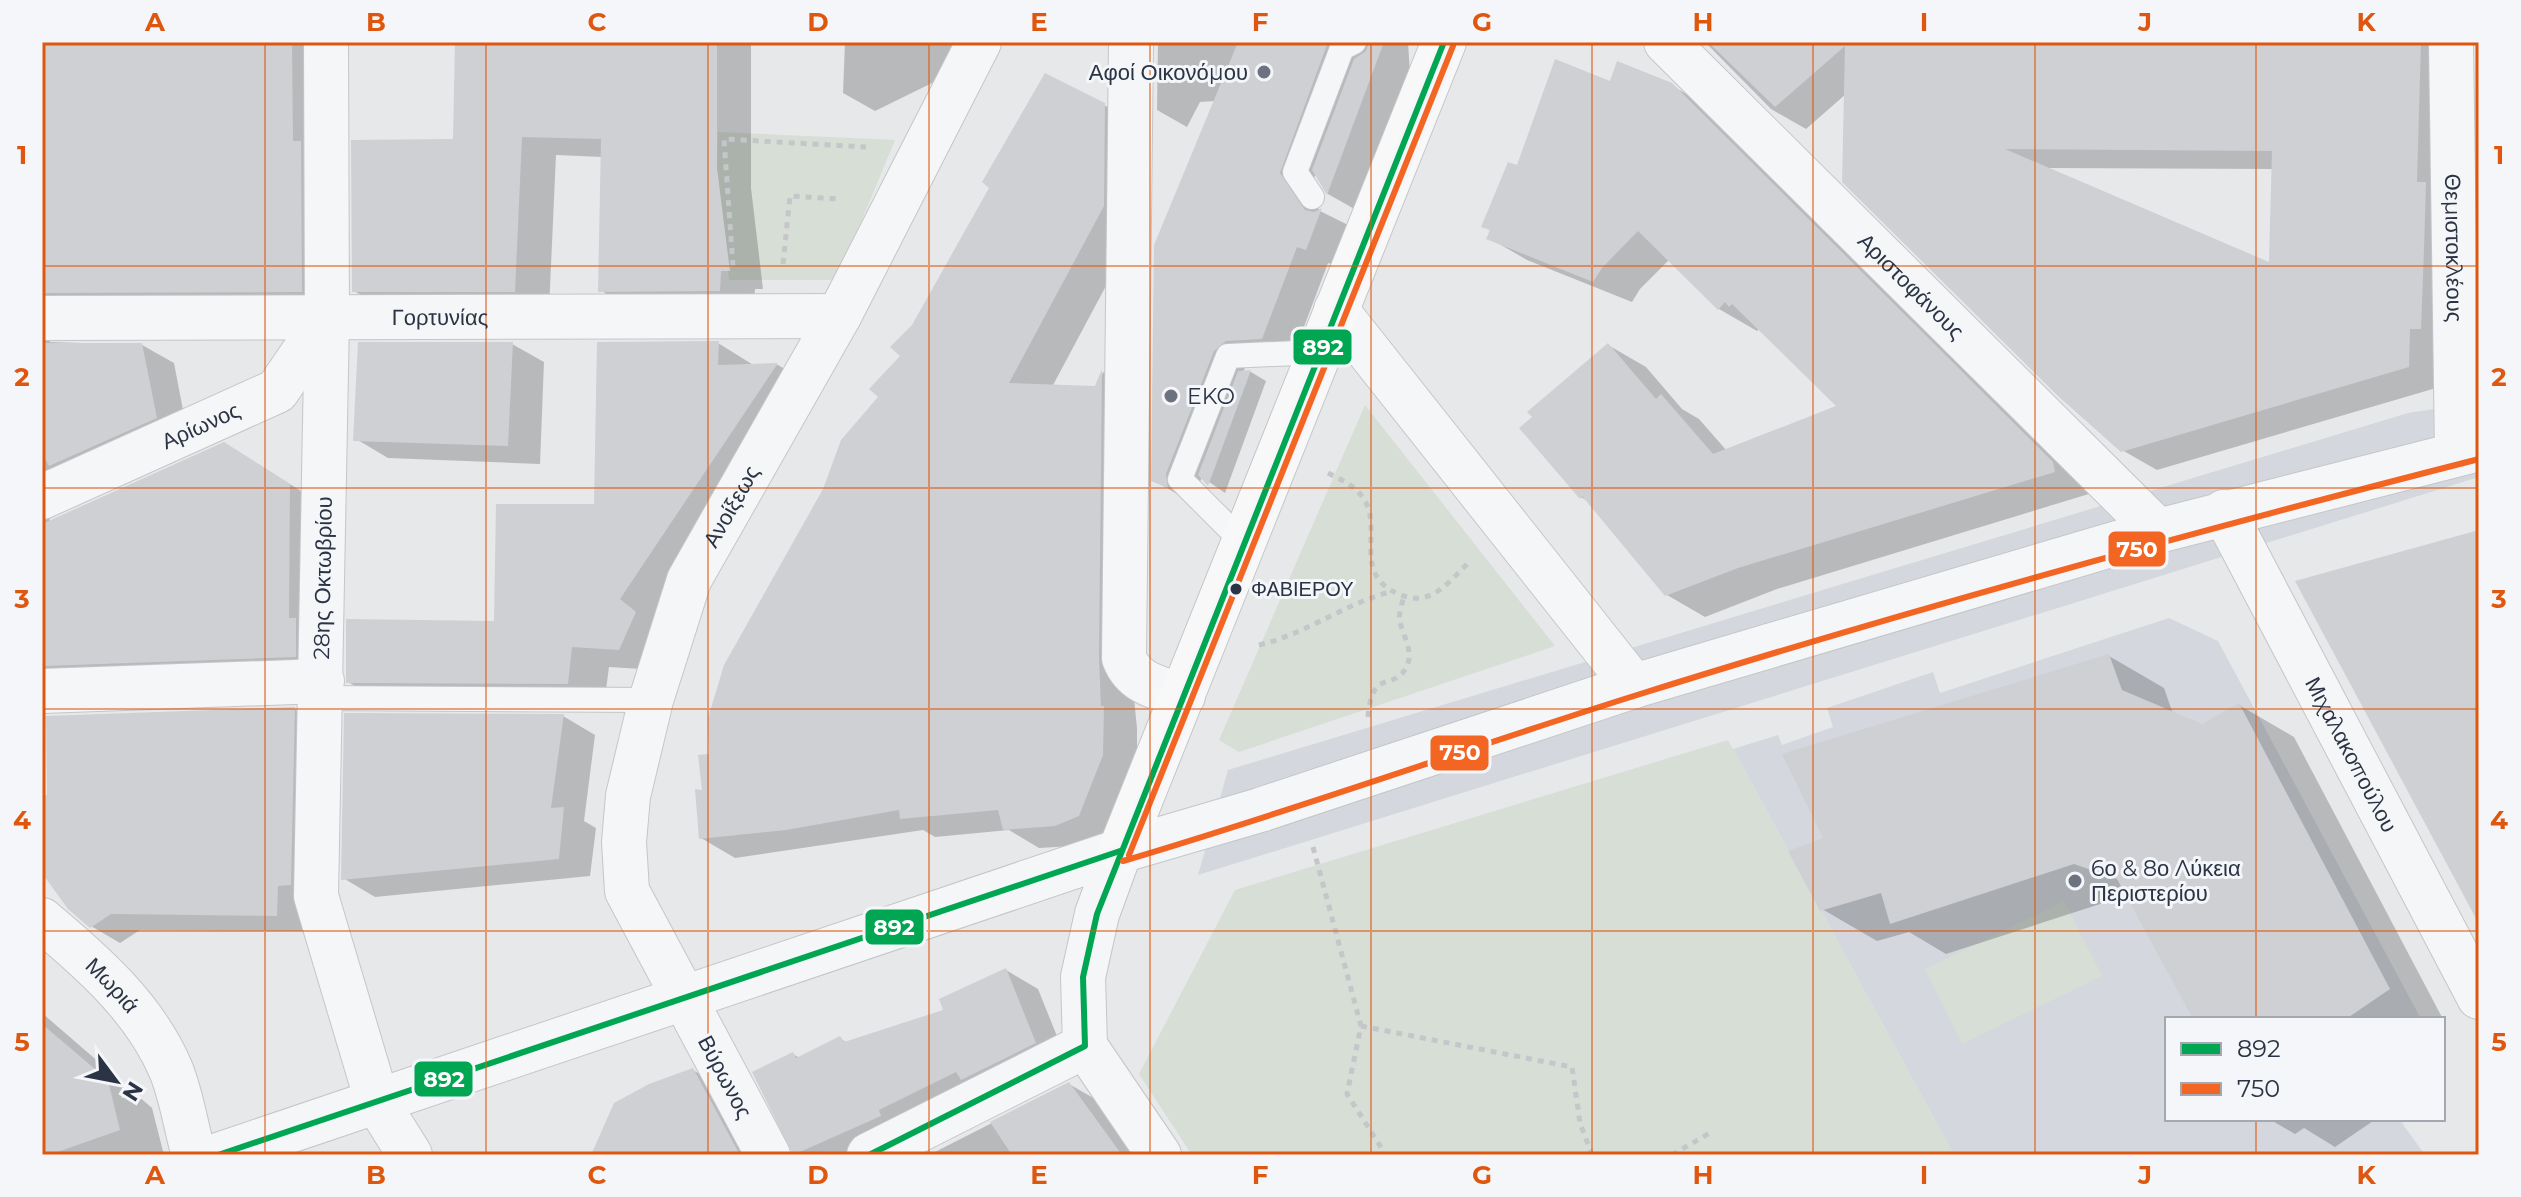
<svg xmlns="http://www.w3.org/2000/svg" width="2521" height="1197" viewBox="0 0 2521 1197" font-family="Montserrat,sans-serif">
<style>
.built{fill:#d4d7dd}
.green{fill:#d6ded6}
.shadow{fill:#0003;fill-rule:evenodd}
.building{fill:#ced0d3;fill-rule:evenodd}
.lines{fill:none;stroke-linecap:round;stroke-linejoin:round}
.service-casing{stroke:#c4c6c8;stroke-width:26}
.minor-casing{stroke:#c4c6c8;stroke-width:46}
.tertiary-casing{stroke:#c4c6c8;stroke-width:46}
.secondary-casing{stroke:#c4c6c8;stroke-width:46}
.path{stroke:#c5c6ca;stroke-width:5;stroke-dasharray:6 6;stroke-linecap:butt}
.service{stroke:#f5f6f7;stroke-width:24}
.minor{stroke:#f5f6f7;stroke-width:44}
.tertiary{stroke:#f5f6f7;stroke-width:44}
.secondary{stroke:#f8f8f8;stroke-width:44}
.bus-1-casing{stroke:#f4f6f9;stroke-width:12}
.bus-2-casing{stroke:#f4f6f9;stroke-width:12}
.bus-1{stroke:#00a651;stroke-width:6}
.bus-2{stroke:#f26522;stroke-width:6}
.grid{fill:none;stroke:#df570f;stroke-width:2;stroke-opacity:0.55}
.poi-dot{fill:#6c737f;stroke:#f4f6f9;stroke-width:3}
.bus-dot{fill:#2b3445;stroke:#f4f6f9;stroke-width:3}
.labels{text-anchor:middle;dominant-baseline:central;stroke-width:6;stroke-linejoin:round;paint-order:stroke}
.bus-label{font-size:20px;fill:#2b3445;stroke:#f4f6f9;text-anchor:start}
.poi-label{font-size:22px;fill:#2b3445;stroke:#f4f6f9;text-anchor:start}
.street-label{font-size:22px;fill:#2b3445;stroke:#f4f6f9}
.line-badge{stroke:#f4f6f9;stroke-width:3}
.badge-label{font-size:22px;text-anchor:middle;font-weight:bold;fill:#fff}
.neatline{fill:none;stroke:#df570f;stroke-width:3}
.grid-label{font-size:26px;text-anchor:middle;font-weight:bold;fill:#df570f}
</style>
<rect width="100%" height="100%" fill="#e6e8ea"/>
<!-- built -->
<g class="built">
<polygon points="2479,402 2479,477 1198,875 1228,770 2408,413"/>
<polygon points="2169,618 2218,641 2421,1019 2167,1019 2167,1119 2408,1119 2402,1123 2425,1155 1954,1155 1733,749 1778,735 1782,745 1833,727 1827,708 1933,672 1940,693"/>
</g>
<!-- green -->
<g class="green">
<polygon points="718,132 895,140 837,280 729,280 717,168"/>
<polygon points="1365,405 1555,646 1239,752 1219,740"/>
<polygon points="1728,740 1954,1155 1192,1155 1139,1074 1235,890"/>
<polygon points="2064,901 2102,976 1962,1044 1925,969"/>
</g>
<!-- shadow -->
<g class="shadow">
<polygon points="42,42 316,42 333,310 49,338 50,342 142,345 174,363 188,436 49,514 50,523 256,463 322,504 327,674 42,679"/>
<polygon points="457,42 751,42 751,188 763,289 755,289 754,310 634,310 600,290 602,157 556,155 549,310 388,311 354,291 455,141"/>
<polygon points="845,42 978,42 977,61 875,111 843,93"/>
<polygon points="1158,42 1408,42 1410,73 1358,211 1328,194 1316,173 1311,186 1313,199 1320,211 1352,227 1337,266 1328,263 1293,356 1258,358 1245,368 1243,372 1251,372 1266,381 1225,493 1202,477 1196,492 1184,498 1153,480 1216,101 1200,102 1187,127 1157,110"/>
<path d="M 1705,42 L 2471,42 L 2443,386 L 2157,470 L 2122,450 L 1846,94 L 1806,129 L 1771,109 ZM 2044,168 L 2274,169 L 2271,265 Z"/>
<polygon points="2476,42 2479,42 2479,60 2478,60"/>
<polygon points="1611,84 1671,85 1710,108 2092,493 1777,589 1705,617 1667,595 1589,502 1581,497 1608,345 1646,367 1682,409 1699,419 1727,451 1840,406 1760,328 1757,331 1719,309 1670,259 1640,289 1632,302 1527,260 1489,238 1492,231 1483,226 1518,168"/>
<polygon points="1104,105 1139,125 1138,226 1052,387 1097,388 1103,372 1136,391 1132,678 1137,728 1137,775 1112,835 1090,845 1039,848 1009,830 935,837 923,830 735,858 701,838 711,756 903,356 913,326"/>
<polygon points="718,343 755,366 778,365 814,386 656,670 609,667 604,705 386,703 348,682 496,623 596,506"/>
<polygon points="512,344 544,362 540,464 388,458 356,439"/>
<polygon points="2109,656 2164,688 2173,714 2202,726 2239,705 2294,737 2444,1021 2195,1019 2128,895 1946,954 1909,932 1877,941 1822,909 1826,839"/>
<polygon points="294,709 323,726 305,931 140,930 120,943 91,926 42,874 42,798"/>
<polygon points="563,716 595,735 584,821 596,828 590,876 375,897 343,878"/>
<polygon points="1006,970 1038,989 1067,1061 887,1155 792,1155 793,1054 801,1059 840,1038 847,1043 946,1011"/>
<polygon points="42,1013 152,1108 164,1155 42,1155"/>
<polygon points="693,1070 725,1089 761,1155 593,1155"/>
<polygon points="1069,1084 1102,1103 1138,1155 929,1155"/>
<polygon points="2269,1119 2376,1119 2335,1147 2304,1128 2295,1134"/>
</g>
<!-- building -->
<g class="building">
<polygon points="42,42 292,42 293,141 301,141 302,292 42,293"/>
<polygon points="455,42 717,42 717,168 730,271 721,271 720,291 598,292 601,139 522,137 515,292 352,292 351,140 453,139"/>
<polygon points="1238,42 1328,42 1280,173 1305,210 1314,212 1322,208 1306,250 1297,247 1262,339 1226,341 1214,351 1166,474 1168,488 1151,481 1154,245"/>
<polygon points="1369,42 1384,42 1327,195 1312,170 1354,59 1366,51"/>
<path d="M 1708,42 L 2421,42 L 2417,182 L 2426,182 L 2424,249 L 2421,329 L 2410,329 L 2409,367 L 2121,452 L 2058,396 L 1842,182 L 1845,46 L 1775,107 ZM 2005,149 L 2272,151 L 2269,262 Z"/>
<polygon points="1555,59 1610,81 1617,61 1672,83 2053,462 2055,472 1738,568 1665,596 1582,496 1580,499 1519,428 1532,417 1527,412 1608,343 1656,399 1661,394 1713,454 1836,406 1732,304 1729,307 1725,302 1718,310 1638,231 1602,268 1593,282 1486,239 1490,230 1481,227 1508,162 1517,165"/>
<polygon points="1045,73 1105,103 1104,206 1009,383 1095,386 1102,369 1099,658 1101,706 1104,706 1103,755 1079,816 1055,826 1003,830 998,810 900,819 899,810 786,830 699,839 695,789 702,790 698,755 709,754 708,718 724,665 823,489 841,440 878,397 869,389 900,356 890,347 912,325 989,188 982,182"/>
<polygon points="719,341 718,365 778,363 620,599 636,612 619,650 572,647 568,684 346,683 346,619 494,621 496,504 594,504 597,342"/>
<polygon points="358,342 513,342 508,446 353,441"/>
<polygon points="42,343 142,343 157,418 49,466 42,453"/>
<polygon points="1251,370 1208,486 1198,475 1238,371"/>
<polygon points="224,442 290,484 289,618 296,618 296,657 44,666 42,524"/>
<polygon points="2479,530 2479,924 2295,581"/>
<polygon points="2109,654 2122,690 2202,724 2239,703 2390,989 2346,1019 2193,1019 2117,879 2074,864 1890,924 1881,893 1820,911 1788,851 1823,838 1782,754"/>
<polygon points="295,707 291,885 278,886 277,916 111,914 90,928 68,909 42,873 42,796 47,795 46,716"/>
<polygon points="344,713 564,714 551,808 564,807 559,859 341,880"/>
<polygon points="1006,968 1036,1043 961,1080 956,1072 879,1110 881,1116 793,1155 752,1072 793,1052 796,1058 840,1036 844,1042 943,1010 939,999"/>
<polygon points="42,1024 108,1080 120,1130 49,1155 42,1155"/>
<polygon points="693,1068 740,1155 591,1155 614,1103 649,1084"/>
<polygon points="1069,1082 1122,1155 1012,1155 990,1122"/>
</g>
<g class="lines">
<defs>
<g id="service">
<polyline points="1312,197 1295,172 1342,48 1354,42"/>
<polyline points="1243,542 1180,479 1228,356 1320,352"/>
<polyline points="321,698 651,700"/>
</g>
<g id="minor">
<polyline points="326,42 327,318 316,896 378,1104"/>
<path d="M 1131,42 L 1124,658 C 1134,684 1159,688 1183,696"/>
<path id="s1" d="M 1666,42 L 2158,531"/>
<path id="s2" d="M 2451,42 L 2457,452"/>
<polyline points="1336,310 1634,686"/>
<path id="s3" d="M 42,318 L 839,316"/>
<path id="s4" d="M 42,497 L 277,391 L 327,318"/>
<path id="s5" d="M 2224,512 L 2479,997"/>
<polyline points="42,691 322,681"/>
<path id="s6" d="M 42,920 C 92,962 145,1008 171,1070 C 182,1097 186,1128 194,1155"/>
<polyline points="1085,1046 1083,977 1097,914 1120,851"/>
<polyline points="1085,1046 1159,1155"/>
<path id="s7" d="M 768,1155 L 627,891 L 624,842 L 628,796 L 651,700 L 689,580 L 839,316 L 979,42"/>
<polyline points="869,1155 1085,1046"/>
</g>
<g id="tertiary">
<polyline points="378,1104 410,1155"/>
<polyline points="218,1155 1120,851 1260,810 1634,686 2158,531 2479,449"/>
</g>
<polyline id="secondary" points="1120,851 1444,42"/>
</defs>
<!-- service casing -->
<use href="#service" class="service-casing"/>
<!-- minor casing -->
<use href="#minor" class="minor-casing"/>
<!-- tertiary casing -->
<use href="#tertiary" class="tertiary-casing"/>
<!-- secondary casing -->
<use href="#secondary" class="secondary-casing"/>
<!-- path -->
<g class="path">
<polyline points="783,264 790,196 839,199"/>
<polyline points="733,266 724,139 866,147"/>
<path d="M 1328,473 C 1341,480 1355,485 1363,498 C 1385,528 1349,575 1401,595 C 1431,607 1449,582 1468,563"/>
<path d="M 1259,645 C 1306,634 1344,604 1390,592"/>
<path d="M 1368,717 C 1372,666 1394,693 1407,666 C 1414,651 1403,636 1400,622 C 1398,614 1402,604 1404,596"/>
<polyline points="1313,847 1361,1026 1347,1094 1386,1155"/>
<polyline points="1361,1026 1572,1067 1580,1123 1592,1155"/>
<polyline points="1672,1155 1713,1131"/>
</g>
<!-- service -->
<use href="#service" class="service"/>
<!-- minor -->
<use href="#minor" class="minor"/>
<!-- tertiary -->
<use href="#tertiary" class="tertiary"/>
<!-- secondary -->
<use href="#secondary" class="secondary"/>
<defs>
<g id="bus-1">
<polyline points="218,1155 1120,851"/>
<polyline points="869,1155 1085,1046 1083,977 1097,914 1444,42"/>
</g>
<g id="bus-2">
<polyline points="1129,855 1453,46"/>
<path d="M 1123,861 C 1296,810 1465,749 1637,695 C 1915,608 2197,531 2479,459"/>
</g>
</defs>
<!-- bus-1 casing -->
<use href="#bus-1" class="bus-1-casing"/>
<!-- bus-2 casing -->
<use href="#bus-2" class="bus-2-casing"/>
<!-- bus-1 -->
<use href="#bus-1" class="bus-1"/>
<!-- bus-2 -->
<use href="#bus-2" class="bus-2"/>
</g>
<!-- grid -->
<path class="grid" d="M 265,42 L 265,1155M 486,42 L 486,1155M 708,42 L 708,1155M 929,42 L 929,1155M 1150,42 L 1150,1155M 1371,42 L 1371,1155M 1592,42 L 1592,1155M 1813,42 L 1813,1155M 2035,42 L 2035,1155M 2256,42 L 2256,1019M 42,266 L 2479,266M 42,488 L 2479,488M 42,709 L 2479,709M 42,931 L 2479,931M 2256,1119 L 2256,1155"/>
<!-- markers -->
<g class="poi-dot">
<circle cx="1264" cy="72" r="8"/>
<circle cx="1171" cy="396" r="8"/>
<circle cx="2075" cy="881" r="8"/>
</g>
<circle class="bus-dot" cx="1236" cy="589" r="7"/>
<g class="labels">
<!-- bus labels -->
<g class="bus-label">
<text x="1251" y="589">ΦΑΒΙΕΡΟΥ</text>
</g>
<!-- poi labels -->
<g class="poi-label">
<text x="1248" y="72" text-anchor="end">Αφοί Οικονόμου</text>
<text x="1187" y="396">EKO</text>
<text x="2091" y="868">6ο &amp; 8ο Λύκεια<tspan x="2091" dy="25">Περιστερίου</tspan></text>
</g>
<!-- street labels -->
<g class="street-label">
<text stroke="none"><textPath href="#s2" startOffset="206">Θεμιστοκλέους</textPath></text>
<text stroke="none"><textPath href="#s1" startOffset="346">Αριστοφάνους</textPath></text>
<text stroke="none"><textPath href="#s3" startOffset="398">Γορτυνίας</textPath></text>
<text stroke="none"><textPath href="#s4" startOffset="174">Αρίωνος</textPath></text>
<text stroke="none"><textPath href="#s7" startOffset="704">Ανοίξεως</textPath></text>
<text transform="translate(323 578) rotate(-89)">28ης Οκτωβρίου</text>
<text stroke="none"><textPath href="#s5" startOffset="274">Μιχαλακοπούλου</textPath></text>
<text stroke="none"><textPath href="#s6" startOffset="96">Μωριά</textPath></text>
<text transform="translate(725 1077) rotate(62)">Βύρωνος</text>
</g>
</g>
<g class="line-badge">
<rect x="1292" y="328" width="61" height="38" rx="8" fill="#00a651"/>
<rect x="2107" y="530" width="60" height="38" rx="8" fill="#f26522"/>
<rect x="1429" y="734" width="61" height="38" rx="8" fill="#f26522"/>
<rect x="864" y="908" width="61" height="38" rx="8" fill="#00a651"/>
<rect x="413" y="1060" width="61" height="38" rx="8" fill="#00a651"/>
</g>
<g class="badge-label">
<text x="1323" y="355">892</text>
<text x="2137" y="557">750</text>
<text x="1460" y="760">750</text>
<text x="894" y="935">892</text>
<text x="444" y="1087">892</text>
</g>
<!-- border -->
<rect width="2521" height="1197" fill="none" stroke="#f4f6f9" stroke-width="88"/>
<!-- legend -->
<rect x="2165" y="1017" width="280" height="104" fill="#f4f6f9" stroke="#a4a8b1" stroke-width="2"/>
<rect x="2181" y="1043" width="40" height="12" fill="#00a651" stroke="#a4a8b1" stroke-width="2"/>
<text x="2237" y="1057" font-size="24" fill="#2b3445">892</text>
<rect x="2181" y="1083" width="40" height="12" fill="#f26522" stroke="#a4a8b1" stroke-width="2"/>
<text x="2237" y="1097" font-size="24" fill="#2b3445">750</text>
<!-- north arrow -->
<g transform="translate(116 1081) rotate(122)" stroke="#f4f6f9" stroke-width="6" paint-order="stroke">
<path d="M0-6L14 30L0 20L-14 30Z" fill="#2b3445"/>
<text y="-12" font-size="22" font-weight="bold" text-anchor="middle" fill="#2b3445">N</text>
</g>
<rect x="44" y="44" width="2433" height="1109" class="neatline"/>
<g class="grid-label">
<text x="155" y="31">A</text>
<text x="376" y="31">B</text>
<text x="597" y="31">C</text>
<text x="818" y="31">D</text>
<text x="1039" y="31">E</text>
<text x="1260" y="31">F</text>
<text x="1482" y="31">G</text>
<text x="1703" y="31">H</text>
<text x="1924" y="31">I</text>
<text x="2145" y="31">J</text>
<text x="2366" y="31">K</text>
<text x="22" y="164">1</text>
<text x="2499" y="164">1</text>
<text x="22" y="386">2</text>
<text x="2499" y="386">2</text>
<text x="22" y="608">3</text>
<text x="2499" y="608">3</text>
<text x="22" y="829">4</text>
<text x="2499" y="829">4</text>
<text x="22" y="1051">5</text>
<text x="2499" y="1051">5</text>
<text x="155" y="1184">A</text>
<text x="376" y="1184">B</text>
<text x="597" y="1184">C</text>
<text x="818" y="1184">D</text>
<text x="1039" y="1184">E</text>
<text x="1260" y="1184">F</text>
<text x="1482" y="1184">G</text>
<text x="1703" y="1184">H</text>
<text x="1924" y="1184">I</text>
<text x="2145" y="1184">J</text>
<text x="2366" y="1184">K</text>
</g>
</svg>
